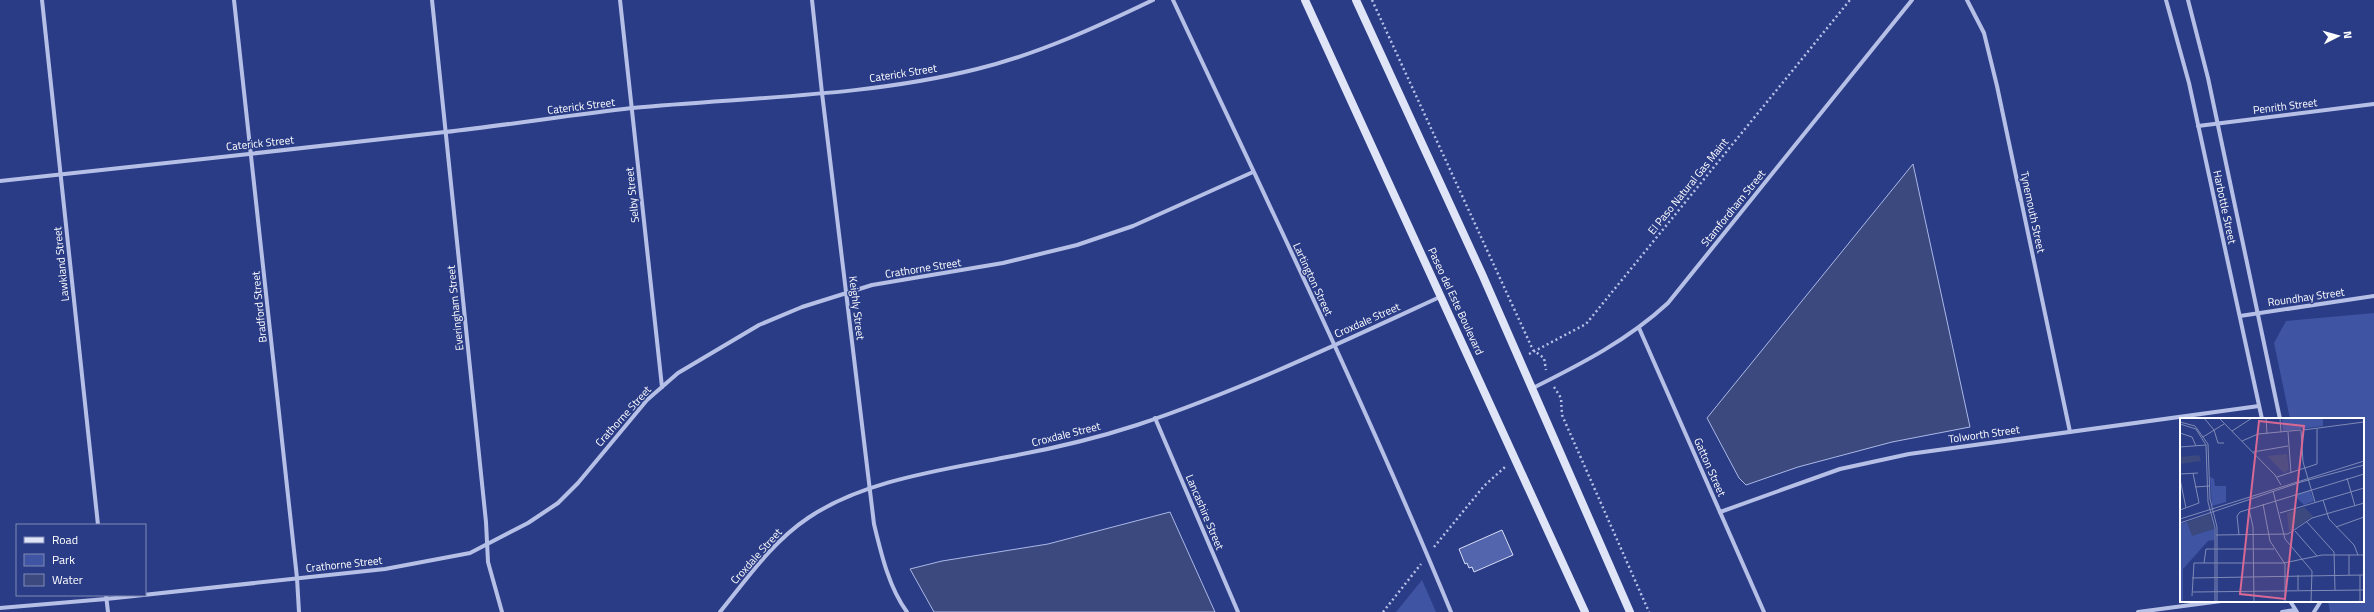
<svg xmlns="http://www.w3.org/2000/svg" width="2374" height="612" viewBox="0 0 2374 612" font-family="'Titillium Web',sans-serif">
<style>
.green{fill:#3f54a2}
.water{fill:#3b497f;stroke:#abb8e7}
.building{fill:#5365ad;stroke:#d9dff6}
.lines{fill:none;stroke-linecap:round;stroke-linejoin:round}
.path{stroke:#b6c0e7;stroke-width:2.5;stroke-dasharray:2 3;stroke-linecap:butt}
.minor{stroke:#b6c0e7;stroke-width:4}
.secondary{stroke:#dfe4f7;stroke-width:8}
.labels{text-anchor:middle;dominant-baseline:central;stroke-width:3;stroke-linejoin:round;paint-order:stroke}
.street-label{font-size:11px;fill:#fff;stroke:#2a3c86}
.inset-road{fill:none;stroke:#7f8ab6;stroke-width:1}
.view{fill:#d76994;fill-opacity:0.15;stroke:#d76994;stroke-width:2}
.inset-edge{fill:none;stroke:#fff;stroke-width:2}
</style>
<rect width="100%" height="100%" fill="#2a3c86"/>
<!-- green -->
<g class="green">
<polygon points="2374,313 2374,612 2330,612 2328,601 2363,601 2363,419 2290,419 2274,343 2286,321"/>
<polygon points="1422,580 1436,612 1396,612"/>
</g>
<!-- water -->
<g class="water">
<polygon points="1913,164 1970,427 1892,442 1798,467 1746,485 1739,478 1707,418"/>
<polygon points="1170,512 1215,612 934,612 910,569 942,561 1048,544"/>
</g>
<!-- building -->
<polygon class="building" points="1502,530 1513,555 1474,572 1472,567 1469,568 1467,563 1465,564 1459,549"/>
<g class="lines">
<!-- path -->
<g class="path">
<polyline points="1372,0 1533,350 1544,358 1546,370"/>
<polyline points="1529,354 1586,324 1850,0"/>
<polyline points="1554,387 1561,398 1562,415 1649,612"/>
<polyline points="1434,547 1484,486 1505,467"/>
<polyline points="1383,612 1421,564"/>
</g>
<!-- minor -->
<g class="minor">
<polyline points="42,0 98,525"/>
<polyline points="234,0 297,578 299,612"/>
<polyline points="432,0 486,522 488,562 502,612"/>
<polyline points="620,0 662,387"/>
<path d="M 812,0 L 822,93 L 874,524 C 881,553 889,588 907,612"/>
<path d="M 1173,0 C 1268,203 1366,405 1451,612"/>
<polyline points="1967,0 1984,33 1997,86 2070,432"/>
<polyline points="2166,0 2189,83 2262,419"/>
<polyline points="2188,0 2208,78 2280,419"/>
<polyline points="2198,126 2374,104"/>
<path d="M 0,181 C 148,165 297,149 445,132 C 508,125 570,115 632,108 C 747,97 865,97 977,69 C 1038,54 1097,27 1153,0"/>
<polyline points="2240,316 2374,296"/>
<polyline points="1639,328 1764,612"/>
<path d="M 1533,388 C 1581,364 1628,340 1668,303 L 1912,0"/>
<polyline points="1155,418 1238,612"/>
<polyline points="1720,512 1840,469 1909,454 2259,406"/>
<polyline points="106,595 108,612"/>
<polyline points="2290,601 2297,612"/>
<polyline points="0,608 106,599 385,569 470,553 528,523 558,503 578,483 647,400 678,373 759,325 802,307 872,285 1003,263 1077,245 1133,226 1253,172"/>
<path d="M 720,612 C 747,579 772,542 808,518 C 864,480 943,470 1007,457 C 1051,449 1094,439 1137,425 C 1241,390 1342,342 1442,296"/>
<polyline points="2138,612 2221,601"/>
<polyline points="2282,612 2295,610"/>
<polyline points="2314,612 2321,601"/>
</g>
<!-- secondary -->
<g class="secondary">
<polyline points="1305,0 1585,612"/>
<polyline points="1356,0 1482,274 1630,612"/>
</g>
</g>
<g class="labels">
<!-- street labels -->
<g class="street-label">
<text transform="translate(903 73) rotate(-9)">Caterick Street</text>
<text transform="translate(581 106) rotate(-7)">Caterick Street</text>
<text transform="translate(2285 106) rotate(-7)">Penrith Street</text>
<text transform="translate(260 143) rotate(-6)">Caterick Street</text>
<text transform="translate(1688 186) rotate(-51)">El Paso Natural Gas Maint</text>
<text transform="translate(632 195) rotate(-96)">Selby Street</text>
<text transform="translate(2225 207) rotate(78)">Harbottle Street</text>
<text transform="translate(1733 208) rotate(-51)">Stamfordham Street</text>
<text transform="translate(2033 212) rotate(78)">Tynemouth Street</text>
<text transform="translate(61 264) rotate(-96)">Lawkland Street</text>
<text transform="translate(923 268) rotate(-9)">Crathorne Street</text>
<text transform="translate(1313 279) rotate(65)">Lartington Street</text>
<text transform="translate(2306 297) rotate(-8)">Roundhay Street</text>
<text transform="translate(1456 301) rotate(65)">Paseo del Este Boulevard</text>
<text transform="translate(259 307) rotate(-96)">Bradford Street</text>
<text transform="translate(455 308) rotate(-96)">Everingham Street</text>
<text transform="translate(857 308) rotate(83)">Keighly Street</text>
<text transform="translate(1367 320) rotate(-24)">Croxdale Street</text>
<text transform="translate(623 416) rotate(-48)">Crathorne Street</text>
<text transform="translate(1066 434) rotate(-14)">Croxdale Street</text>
<text transform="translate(1984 434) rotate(-8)">Tolworth Street</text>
<text transform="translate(1710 467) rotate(66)">Gatton Street</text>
<text transform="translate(1205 512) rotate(67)">Lancashire Street</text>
<text transform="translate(756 556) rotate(-48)">Croxdale Street</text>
<text transform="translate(344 564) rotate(-6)">Crathorne Street</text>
</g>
</g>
<!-- overview -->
<g transform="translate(2180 418)">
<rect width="184" height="184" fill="#2a3c86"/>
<path d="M 102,0 L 143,0 L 143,8 L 103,13 ZM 30,59 L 34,61 L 35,68 L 46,68 L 46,84 L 32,88 ZM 130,72 L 134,83 L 124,87 L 114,77 ZM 7,104 L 34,111 L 34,122 L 28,123 L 3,151 L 3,184 L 0,184 L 0,106 Z" fill="#3f54a2"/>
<path d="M 107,36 L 109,52 L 104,55 L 87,38 ZM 19,37 L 21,43 L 0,46 L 0,39 ZM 124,89 L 133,98 L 109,114 L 107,95 ZM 30,96 L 34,111 L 12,118 L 7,104 Z" fill="#3b497f"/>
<path class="inset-road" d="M 24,0 L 34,12 L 38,25 L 44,25M 39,0 L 95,57 L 101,67M 86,0 L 87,16M 100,0 L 101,14M 0,4 L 15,8 L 28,26 L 30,81 L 37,109 L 37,184M 0,6 L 16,11 L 26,27 L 28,84 L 35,110 L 35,184M 123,12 L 184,4M 52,13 L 72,0M 121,13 L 123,44 L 135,84M 108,14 L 111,55M 0,15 L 12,19 L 16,28M 23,19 L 44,6M 62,23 L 78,16 L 121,12M 0,29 L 26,27M 73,34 L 108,28M 0,56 L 18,55M 97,59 L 137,46 L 137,11M 167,60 L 175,88M 0,61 L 6,90M 15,69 L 29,68M 93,73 L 105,121 L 132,153 L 131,184M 143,82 L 149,101 L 174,127 L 178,137M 83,86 L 90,123 L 105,146 L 105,184M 69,91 L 73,109 L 74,184M 0,92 L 19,85 L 13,55M 100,95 L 184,70M 0,101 L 184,43M 126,103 L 154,134 L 155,172M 0,105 L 121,64 L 184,47M 156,109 L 184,99M 115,113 L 137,138M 36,117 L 108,116 L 132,100 L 184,85M 59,117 L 57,98 L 60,94 L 184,56M 169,137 L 169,157M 24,145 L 26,131 L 94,131M 118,157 L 118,172M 12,160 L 184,157M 13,174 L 184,172M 12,178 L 14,145 L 104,145 L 142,137 L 184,137M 180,184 L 180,157"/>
<path class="view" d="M 79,3 L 124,8 L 105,181 L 60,176 Z"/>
<rect width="184" height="184" class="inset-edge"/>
</g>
<!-- legend -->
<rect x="16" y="524" width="130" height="72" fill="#2a3c86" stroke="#7f8ab6"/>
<rect x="24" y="537" width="20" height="6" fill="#dfe4f7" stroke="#7f8ab6"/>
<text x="52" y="544" font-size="12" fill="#ffffff">Road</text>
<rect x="24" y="554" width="20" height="12" fill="#3f54a2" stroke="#7f8ab6"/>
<text x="52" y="564" font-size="12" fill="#ffffff">Park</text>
<rect x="24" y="574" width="20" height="12" fill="#3b497f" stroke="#7f8ab6"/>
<text x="52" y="584" font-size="12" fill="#ffffff">Water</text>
<!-- north arrow -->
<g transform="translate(2338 36) rotate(84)" stroke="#2a3c86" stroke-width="3" paint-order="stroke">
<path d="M0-3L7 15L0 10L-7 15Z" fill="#ffffff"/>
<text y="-6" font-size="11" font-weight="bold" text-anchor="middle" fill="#ffffff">N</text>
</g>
</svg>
